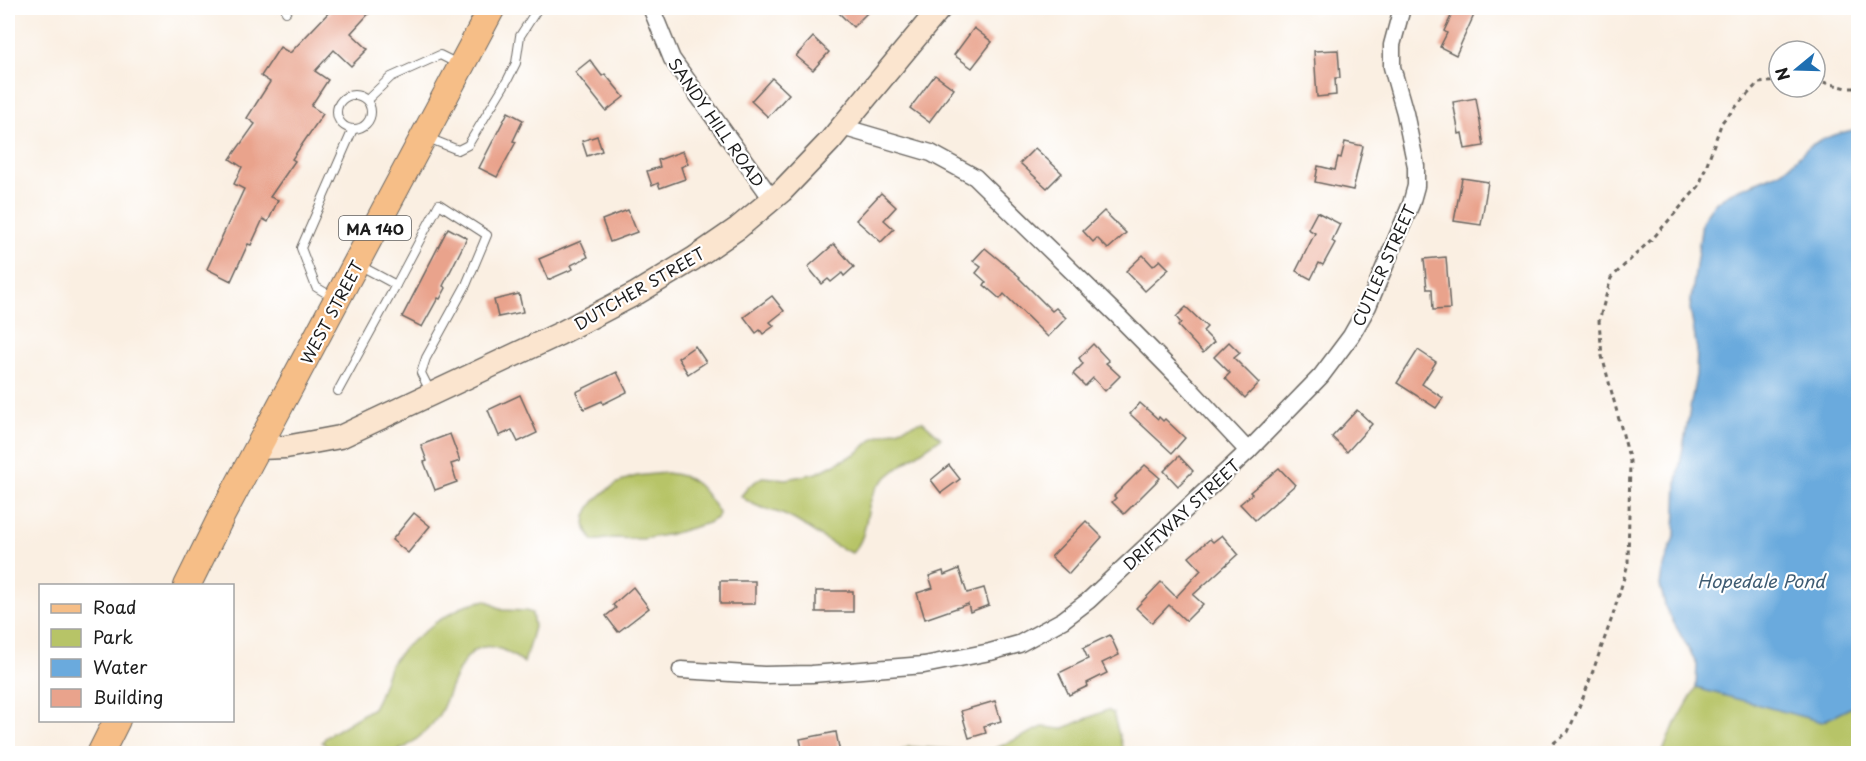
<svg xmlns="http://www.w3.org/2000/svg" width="1866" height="761" viewBox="0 0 1866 761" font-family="'Playpen Sans',sans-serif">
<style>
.green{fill:#b7c467;stroke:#6a7042;stroke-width:1.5}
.water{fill:#6aaadd;stroke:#43637c;stroke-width:1.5}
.building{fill:#e9a38c}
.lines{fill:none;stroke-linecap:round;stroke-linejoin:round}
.lane-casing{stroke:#6a6661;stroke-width:10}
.street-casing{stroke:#6a6661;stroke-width:19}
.secondary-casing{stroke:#6a6661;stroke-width:25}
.primary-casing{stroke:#6a6661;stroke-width:28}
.path{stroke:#6a6661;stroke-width:3;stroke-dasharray:4.5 4.5;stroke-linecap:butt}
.lane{stroke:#fff;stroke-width:8}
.street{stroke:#fff;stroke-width:16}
.secondary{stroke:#fbe5cf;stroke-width:22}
.primary{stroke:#f6be87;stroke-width:26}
.labels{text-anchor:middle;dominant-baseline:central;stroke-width:4.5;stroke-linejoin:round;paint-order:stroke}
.shield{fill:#fff;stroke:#606060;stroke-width:1.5}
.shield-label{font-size:15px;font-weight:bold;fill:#1c1c1c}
.street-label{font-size:16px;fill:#1c1c1c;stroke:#fff}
.water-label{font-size:18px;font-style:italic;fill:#3f5c73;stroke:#fff}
</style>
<rect width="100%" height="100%" fill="#fff"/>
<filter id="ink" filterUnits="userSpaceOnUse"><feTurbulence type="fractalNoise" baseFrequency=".0167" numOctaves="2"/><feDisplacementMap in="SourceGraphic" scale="12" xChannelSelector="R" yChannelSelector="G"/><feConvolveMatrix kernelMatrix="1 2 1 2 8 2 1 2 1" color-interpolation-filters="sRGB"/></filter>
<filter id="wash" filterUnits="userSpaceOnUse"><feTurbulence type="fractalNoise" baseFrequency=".008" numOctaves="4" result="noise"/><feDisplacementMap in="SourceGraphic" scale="24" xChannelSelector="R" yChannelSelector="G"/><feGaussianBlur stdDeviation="1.35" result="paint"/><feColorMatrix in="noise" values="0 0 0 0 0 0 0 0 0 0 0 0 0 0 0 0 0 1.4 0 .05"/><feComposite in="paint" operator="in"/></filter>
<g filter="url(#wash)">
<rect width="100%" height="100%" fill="#faefe2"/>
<!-- green -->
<g class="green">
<path d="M 922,421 L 941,438 C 924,450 883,475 874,492 C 864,512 869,537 852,553 C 826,544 812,528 789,517 C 773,509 755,509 741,496 L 749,486 L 762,477 L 787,479 L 817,473 L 857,453 L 874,438 Z"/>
<path d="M 666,473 C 696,475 704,490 719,513 L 718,517 L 708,523 L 671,534 L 643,539 L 613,538 L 593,541 C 591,537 587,532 586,528 C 580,505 614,482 633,477 C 644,474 656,474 666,473 Z"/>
<path d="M 486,600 L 502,610 L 526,611 L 532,613 L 534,627 L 524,663 C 517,658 509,652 500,649 C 463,634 453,688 441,711 C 434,725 419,738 406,747 C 386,759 356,754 333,753 L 322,742 L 327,736 L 373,708 L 379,696 L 390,665 L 405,647 L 436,622 L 465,605 Z"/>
<polygon points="1696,688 1758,703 1852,706 1858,704 1858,753 1662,754 1670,734"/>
<polygon points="1107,710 1113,713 1124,753 897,753 909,747 988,752 1043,727 1062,729"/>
</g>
<!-- water -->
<path class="water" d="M 1858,129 L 1858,704 L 1822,722 L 1696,688 L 1697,664 L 1666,609 L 1660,585 L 1662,572 L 1675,534 L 1677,481 L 1696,375 L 1697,350 L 1690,308 L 1702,223 C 1715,189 1753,187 1782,171 C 1793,165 1800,153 1810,146 C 1824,137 1842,132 1858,129 Z"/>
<g id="blocks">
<!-- building -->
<g class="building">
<polygon points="333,8 374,8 351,33 368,49 351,66 334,50 315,71 328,80 311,106 323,114 292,159 295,161 270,197 278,200 268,222 263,219 251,245 248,244 231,281 207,269 244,189 234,184 242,167 230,159 255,124 247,118 270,82 261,76 280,47 290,53"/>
<polygon points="834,8 872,8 853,27"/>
<polygon points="1455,8 1474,15 1456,55 1440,47 1447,33 1444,31"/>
<polygon points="974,28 992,42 972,68 954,55"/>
<polygon points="813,37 829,52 813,70 796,56"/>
<polygon points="1338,50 1340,78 1335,78 1336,95 1317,97 1314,51"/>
<polygon points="590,60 602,76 605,74 624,97 606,111 575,72"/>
<polygon points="935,75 954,89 929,122 910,108"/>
<polygon points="772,78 789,94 768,117 751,101"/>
<polygon points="1476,98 1484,146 1465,149 1462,133 1459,134 1453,102"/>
<polygon points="508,112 523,120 513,141 516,142 497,177 479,168"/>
<polygon points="597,136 602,151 587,156 582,141"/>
<polygon points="1345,142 1363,146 1353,190 1315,182 1318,166 1335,170 1338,157 1341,158"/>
<polygon points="1035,148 1062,173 1047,188 1020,163"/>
<polygon points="683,151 688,164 681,167 685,179 660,188 658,183 652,186 647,171 660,167 658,160"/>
<polygon points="1462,178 1488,182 1481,225 1454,221"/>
<polygon points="881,193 896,207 884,220 894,229 881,242 856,220"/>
<polygon points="628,210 637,232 610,242 602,220"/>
<polygon points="1104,211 1126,233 1108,249 1097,238 1093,242 1083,231"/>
<polygon points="1317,212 1340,224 1332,241 1335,243 1323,265 1319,263 1311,279 1296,271 1315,233 1308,229"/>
<polygon points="448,228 467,238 443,286 446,288 440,299 438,298 422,327 402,317"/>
<polygon points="581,241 588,257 571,265 573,269 548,280 539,259"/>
<polygon points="834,244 854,267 844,276 842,273 831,282 828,279 822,284 808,267"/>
<polygon points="985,248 1020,277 1019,278 1052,311 1056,308 1066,318 1048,337 1004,294 1000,299 984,285 986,282 976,273 981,267 973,261"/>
<polygon points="1143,255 1153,266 1160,260 1169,269 1145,291 1126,271"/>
<polygon points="1446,257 1450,309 1433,310 1432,289 1427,289 1424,259"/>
<polygon points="519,294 523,312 498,317 494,300"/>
<polygon points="772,296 784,311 770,322 774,326 763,334 760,330 756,333 744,317"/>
<polygon points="1186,307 1207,327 1203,331 1214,342 1203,353 1178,326 1181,323 1176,317"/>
<polygon points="1229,342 1240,353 1234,358 1259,383 1245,398 1225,378 1230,373 1214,357"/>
<polygon points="1093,344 1109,361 1106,363 1120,376 1105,391 1093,378 1085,386 1073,374 1083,364 1079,358"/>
<polygon points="695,346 706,362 688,374 678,358"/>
<polygon points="1418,350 1436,362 1422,384 1443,398 1436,408 1397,383"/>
<polygon points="617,372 627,392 603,404 602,401 584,409 576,392"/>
<polygon points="520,395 537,433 518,442 512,430 499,436 488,410"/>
<polygon points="1140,403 1158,419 1159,417 1163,421 1165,419 1185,438 1172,453 1130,414"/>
<polygon points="1357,410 1372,424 1347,452 1332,437"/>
<polygon points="450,434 460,461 451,464 457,482 435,490 424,462 427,461 421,445"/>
<polygon points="1179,456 1193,471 1178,486 1164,471"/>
<polygon points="949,465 960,479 941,493 931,480"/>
<polygon points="1145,465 1160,478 1124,514 1112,502 1116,498 1114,496"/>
<polygon points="1279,468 1295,485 1255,520 1240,504 1252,494 1250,492"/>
<polygon points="414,513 430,526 408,553 392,540"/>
<polygon points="1086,521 1102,537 1069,574 1051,557"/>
<polygon points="1222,535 1238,554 1193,595 1203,604 1186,621 1169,605 1152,623 1136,608 1161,582 1176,597 1201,570 1189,557 1210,539 1213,542"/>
<polygon points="959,569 967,593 984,588 989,605 970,612 968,604 925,619 917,593 933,588 929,576 943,571 944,575"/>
<rect x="720" y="581" width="35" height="23"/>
<polygon points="633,587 649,608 618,632 606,616 616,608 613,605"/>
<rect x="816" y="591" width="37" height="21"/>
<polygon points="1110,635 1119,655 1102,663 1107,673 1087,683 1088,686 1069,695 1059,673 1088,659 1083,648"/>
<polygon points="995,701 1001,721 984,726 986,733 969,738 961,711"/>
<polygon points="836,732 840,753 803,753 800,739"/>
</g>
</g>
</g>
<g filter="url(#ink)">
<use href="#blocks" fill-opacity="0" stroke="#6a6661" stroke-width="1.5"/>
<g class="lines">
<defs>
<g id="lane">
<polyline points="286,12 289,8"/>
<circle cx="354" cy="112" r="17"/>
<polyline points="367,100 391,77 440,55 458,64"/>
<polyline points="428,138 458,150 468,145 508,79 516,63 520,36 538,8"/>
<polyline points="396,285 439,204 487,235 466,285 426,358 421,373 431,393"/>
<polyline points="334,298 316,287 301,248 353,129"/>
<polyline points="338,391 396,285 359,265"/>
</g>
<g id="street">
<polyline points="652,10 672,59 772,199"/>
<polyline points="1248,451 1321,376 1351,336 1368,306 1411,204 1416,186 1416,166 1405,113 1392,67 1392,45 1402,8"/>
<polyline points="681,670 764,675 812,674 924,665 990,652 1019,644 1063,620 1088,601 1248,451 1189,388 1118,316 975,177 931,153 842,127"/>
</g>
<polyline id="secondary" points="259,448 286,447 340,437 559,334 637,293 693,259 738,228 782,191 830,141 940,8"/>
<g id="primary">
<polyline points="187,586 222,515 492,8"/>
<polyline points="100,754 117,720"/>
</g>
</defs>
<!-- lane casing -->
<use href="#lane" class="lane-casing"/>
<!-- street casing -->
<use href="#street" class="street-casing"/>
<!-- secondary casing -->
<use href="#secondary" class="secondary-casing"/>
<!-- primary casing -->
<use href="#primary" class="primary-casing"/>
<!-- path -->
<g class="path">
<polyline points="1815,80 1847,88 1858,88"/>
<polyline points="1539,754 1568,732 1585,693 1613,615 1628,564 1630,461 1602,356 1599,321 1611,278 1654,237 1699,186 1722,122 1758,83 1779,81"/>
</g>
<!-- lane -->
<use href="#lane" class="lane"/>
<!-- street -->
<use href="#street" class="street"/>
<!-- secondary -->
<use href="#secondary" class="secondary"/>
<!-- primary -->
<use href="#primary" class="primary"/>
</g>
</g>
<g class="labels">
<!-- shield labels -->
<rect class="shield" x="339" y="216" width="72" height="24" rx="4.5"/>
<g class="shield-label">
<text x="375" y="228">MA 140</text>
</g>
<!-- street labels -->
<g class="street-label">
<text transform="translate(717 122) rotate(55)">SANDY HILL ROAD</text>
<text transform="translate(1383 265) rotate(-66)">CUTLER STREET</text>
<text transform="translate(639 288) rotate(-30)">DUTCHER STREET</text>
<text transform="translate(331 312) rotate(-62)">WEST STREET</text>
<text transform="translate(1181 514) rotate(-43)">DRIFTWAY STREET</text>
</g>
<!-- water labels -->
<g class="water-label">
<text x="1761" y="580">Hopedale Pond</text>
</g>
</g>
<!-- margin -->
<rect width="1866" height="761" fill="none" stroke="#fff" stroke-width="30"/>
<!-- legend -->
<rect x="39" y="584" width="195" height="138" fill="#ffffff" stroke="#a4a4a4" stroke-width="1.5"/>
<rect x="51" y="604" width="30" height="9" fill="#f6be87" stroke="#a4a4a4" stroke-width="1.5"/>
<text x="93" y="614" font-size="18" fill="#1c1c1c">Road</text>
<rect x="51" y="629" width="30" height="18" fill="#b7c467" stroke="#a4a4a4" stroke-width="1.5"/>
<text x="93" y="644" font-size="18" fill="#1c1c1c">Park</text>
<rect x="51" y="659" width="30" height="18" fill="#6aaadd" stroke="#a4a4a4" stroke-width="1.5"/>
<text x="93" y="674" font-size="18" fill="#1c1c1c">Water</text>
<rect x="51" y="689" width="30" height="18" fill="#e9a38c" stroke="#a4a4a4" stroke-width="1.5"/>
<text x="93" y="704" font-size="18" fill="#1c1c1c">Building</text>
<!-- north arrow -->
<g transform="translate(1797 69) rotate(251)"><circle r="28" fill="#ffffff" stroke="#a4a4a4" stroke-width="1.5"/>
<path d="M0-4.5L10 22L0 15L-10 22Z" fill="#1f6fb2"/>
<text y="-9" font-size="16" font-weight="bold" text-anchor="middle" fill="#1c1c1c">N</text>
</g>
</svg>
